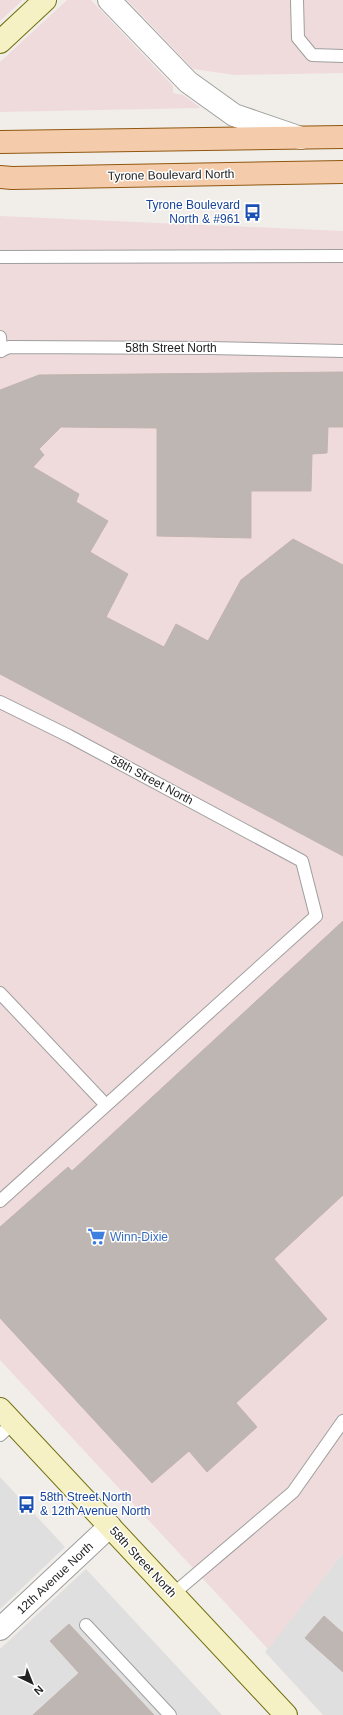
<svg xmlns="http://www.w3.org/2000/svg" width="343" height="1715" viewBox="0 0 343 1715" font-family="Arial,sans-serif">
<style>
.residential{fill:#e0dfdf}
.commercial{fill:#f0dbdc}
.building{fill:#beb6b2;stroke:#c2b4ad}
.lines{fill:none;stroke-linecap:round;stroke-linejoin:round}
.lane-casing{stroke:#9f9f9f;stroke-width:14}
.street-casing{stroke:#9f9f9f;stroke-width:24}
.secondary-casing{stroke:#727110;stroke-width:24}
.primary-casing{stroke:#91570f;stroke-width:24}
.lane{stroke:#fff;stroke-width:12}
.street{stroke:#fff;stroke-width:22}
.secondary{stroke:#f5f1c4;stroke-width:22}
.primary{stroke:#f4ccac;stroke-width:22}
.labels{text-anchor:middle;dominant-baseline:central;stroke-width:3;stroke-linejoin:round;paint-order:stroke}
.street-label{font-size:12px;fill:#222;stroke:#fff}
.transit-label{font-size:12px;fill:#164399;stroke:#fff;text-anchor:end}
.shop-label{font-size:12px;fill:#366cbe;stroke:#fff;text-anchor:start}
</style>
<rect width="100%" height="100%" fill="#f1eeea"/>
<!-- residential -->
<g class="residential">
<polygon points="0,1477 65,1547 0,1609"/>
<polygon points="343,1553 343,1715 323,1715 265,1652"/>
<polygon points="86,1569 222,1715 0,1715 0,1649"/>
</g>
<!-- commercial -->
<g class="commercial">
<polygon points="0,0 23,0 0,21"/>
<polygon points="67,0 91,0 173,86 173,93 183,95 201,108 0,112 0,62"/>
<polygon points="127,0 343,0 343,73 235,75 193,69"/>
<polygon points="0,216 343,231 343,1553 268,1649 0,1360"/>
</g>
<!-- building -->
<g class="building">
<polygon points="343,372 343,427 328,427 327,453 312,454 311,491 251,491 251,538 157,536 157,428 61,427 39,449 44,455 33,467 79,494 76,502 108,521 90,552 128,574 106,617 164,647 176,624 208,641 241,580 293,539 343,565 343,856 0,674 0,390 39,375"/>
<polygon points="343,921 343,1195 274,1259 327,1319 236,1403 257,1427 207,1472 189,1451 152,1483 0,1318 0,1227 68,1167 72,1171"/>
<polygon points="324,1616 343,1633 343,1672 305,1638"/>
<polygon points="69,1624 154,1715 33,1715 79,1673 50,1641"/>
</g>
<g class="lines">
<defs>
<g id="lane">
<polyline points="297,0 298,38 312,55 343,56"/>
<polyline points="0,257 343,256"/>
<polyline points="0,337 1,351"/>
<polyline points="0,351 9,347 210,348 343,351"/>
<polyline points="0,702 69,736 302,861 316,916 0,1201"/>
<polyline points="0,993 106,1105"/>
<polyline points="0,1435 13,1423"/>
<polyline points="173,1594 293,1492 343,1421"/>
<polyline points="86,1625 170,1715"/>
</g>
<g id="street">
<polyline points="109,0 188,82 234,115 301,138"/>
<polyline points="0,1629 110,1526"/>
</g>
<g id="secondary">
<polyline points="0,42 45,0"/>
<polyline points="0,1409 286,1715"/>
</g>
<g id="primary">
<polyline points="0,142 343,137"/>
<polyline points="0,177 12,178 343,172"/>
</g>
</defs>
<!-- lane casing -->
<use href="#lane" class="lane-casing"/>
<!-- street casing -->
<use href="#street" class="street-casing"/>
<!-- secondary casing -->
<use href="#secondary" class="secondary-casing"/>
<!-- primary casing -->
<use href="#primary" class="primary-casing"/>
<!-- lane -->
<use href="#lane" class="lane"/>
<!-- street -->
<use href="#street" class="street"/>
<!-- secondary -->
<use href="#secondary" class="secondary"/>
<!-- primary -->
<use href="#primary" class="primary"/>
</g>
<!-- icons -->
<defs>
<symbol id="bus-bare" viewBox="-9 -9 18 18"><path d="M-5-6H5V4H4V6H2V4H-2V6H-4V4H-5ZM-3.5-4V0h7V-4ZM-3.5 1.2v1.5H-2V1.2ZM2 1.2v1.5H3.5V1.2Z" fill="#1a4fb4" stroke="#fff" stroke-width="2.5" paint-order="stroke"/></symbol>
<symbol id="supermarket-bare" viewBox="-9 -9 18 18"><path d="M-6-5.5h2.5l.6 2H6L4.5 2H-2.5L-4.4-4H-6ZM-1.5 3.2a1.3 1.3 0 1 0 .1 0ZM3 3.2a1.3 1.3 0 1 0 .1 0Z" fill="#3f7fe0" stroke="#fff" stroke-width="2.5" paint-order="stroke"/></symbol>
</defs>
<g fill-rule="evenodd">
<use href="#bus-bare" x="240" y="200" width="25" height="25"/>
<use href="#supermarket-bare" x="84" y="1224" width="25" height="25"/>
<use href="#bus-bare" x="14" y="1492" width="25" height="25"/>
</g>
<g class="labels">
<!-- street labels -->
<g class="street-label">
<text transform="translate(171 175) rotate(-1)">Tyrone Boulevard North</text>
<text x="171" y="348">58th Street North</text>
<text transform="translate(152 780) rotate(28)">58th Street North</text>
<text transform="translate(143 1562) rotate(47)">58th Street North</text>
<text transform="translate(55 1578) rotate(-43)">12th Avenue North</text>
</g>
<!-- transit labels -->
<g class="transit-label">
<text x="240" y="205">Tyrone Boulevard<tspan x="240" dy="14">North &amp; #961</tspan></text>
<text x="40" y="1497" text-anchor="start">58th Street North<tspan x="40" dy="14">&amp; 12th Avenue North</tspan></text>
</g>
<!-- shop labels -->
<g class="shop-label">
<text x="110" y="1237">Winn-Dixie</text>
</g>
</g>
<!-- north arrow -->
<g transform="translate(32 1683) rotate(137)" stroke="#ffffff" stroke-width="3" paint-order="stroke">
<path d="M0-3L7 15L0 10L-7 15Z" fill="#222222"/>
<text y="-6" font-size="11" font-weight="bold" text-anchor="middle" fill="#222222">N</text>
</g>
</svg>
